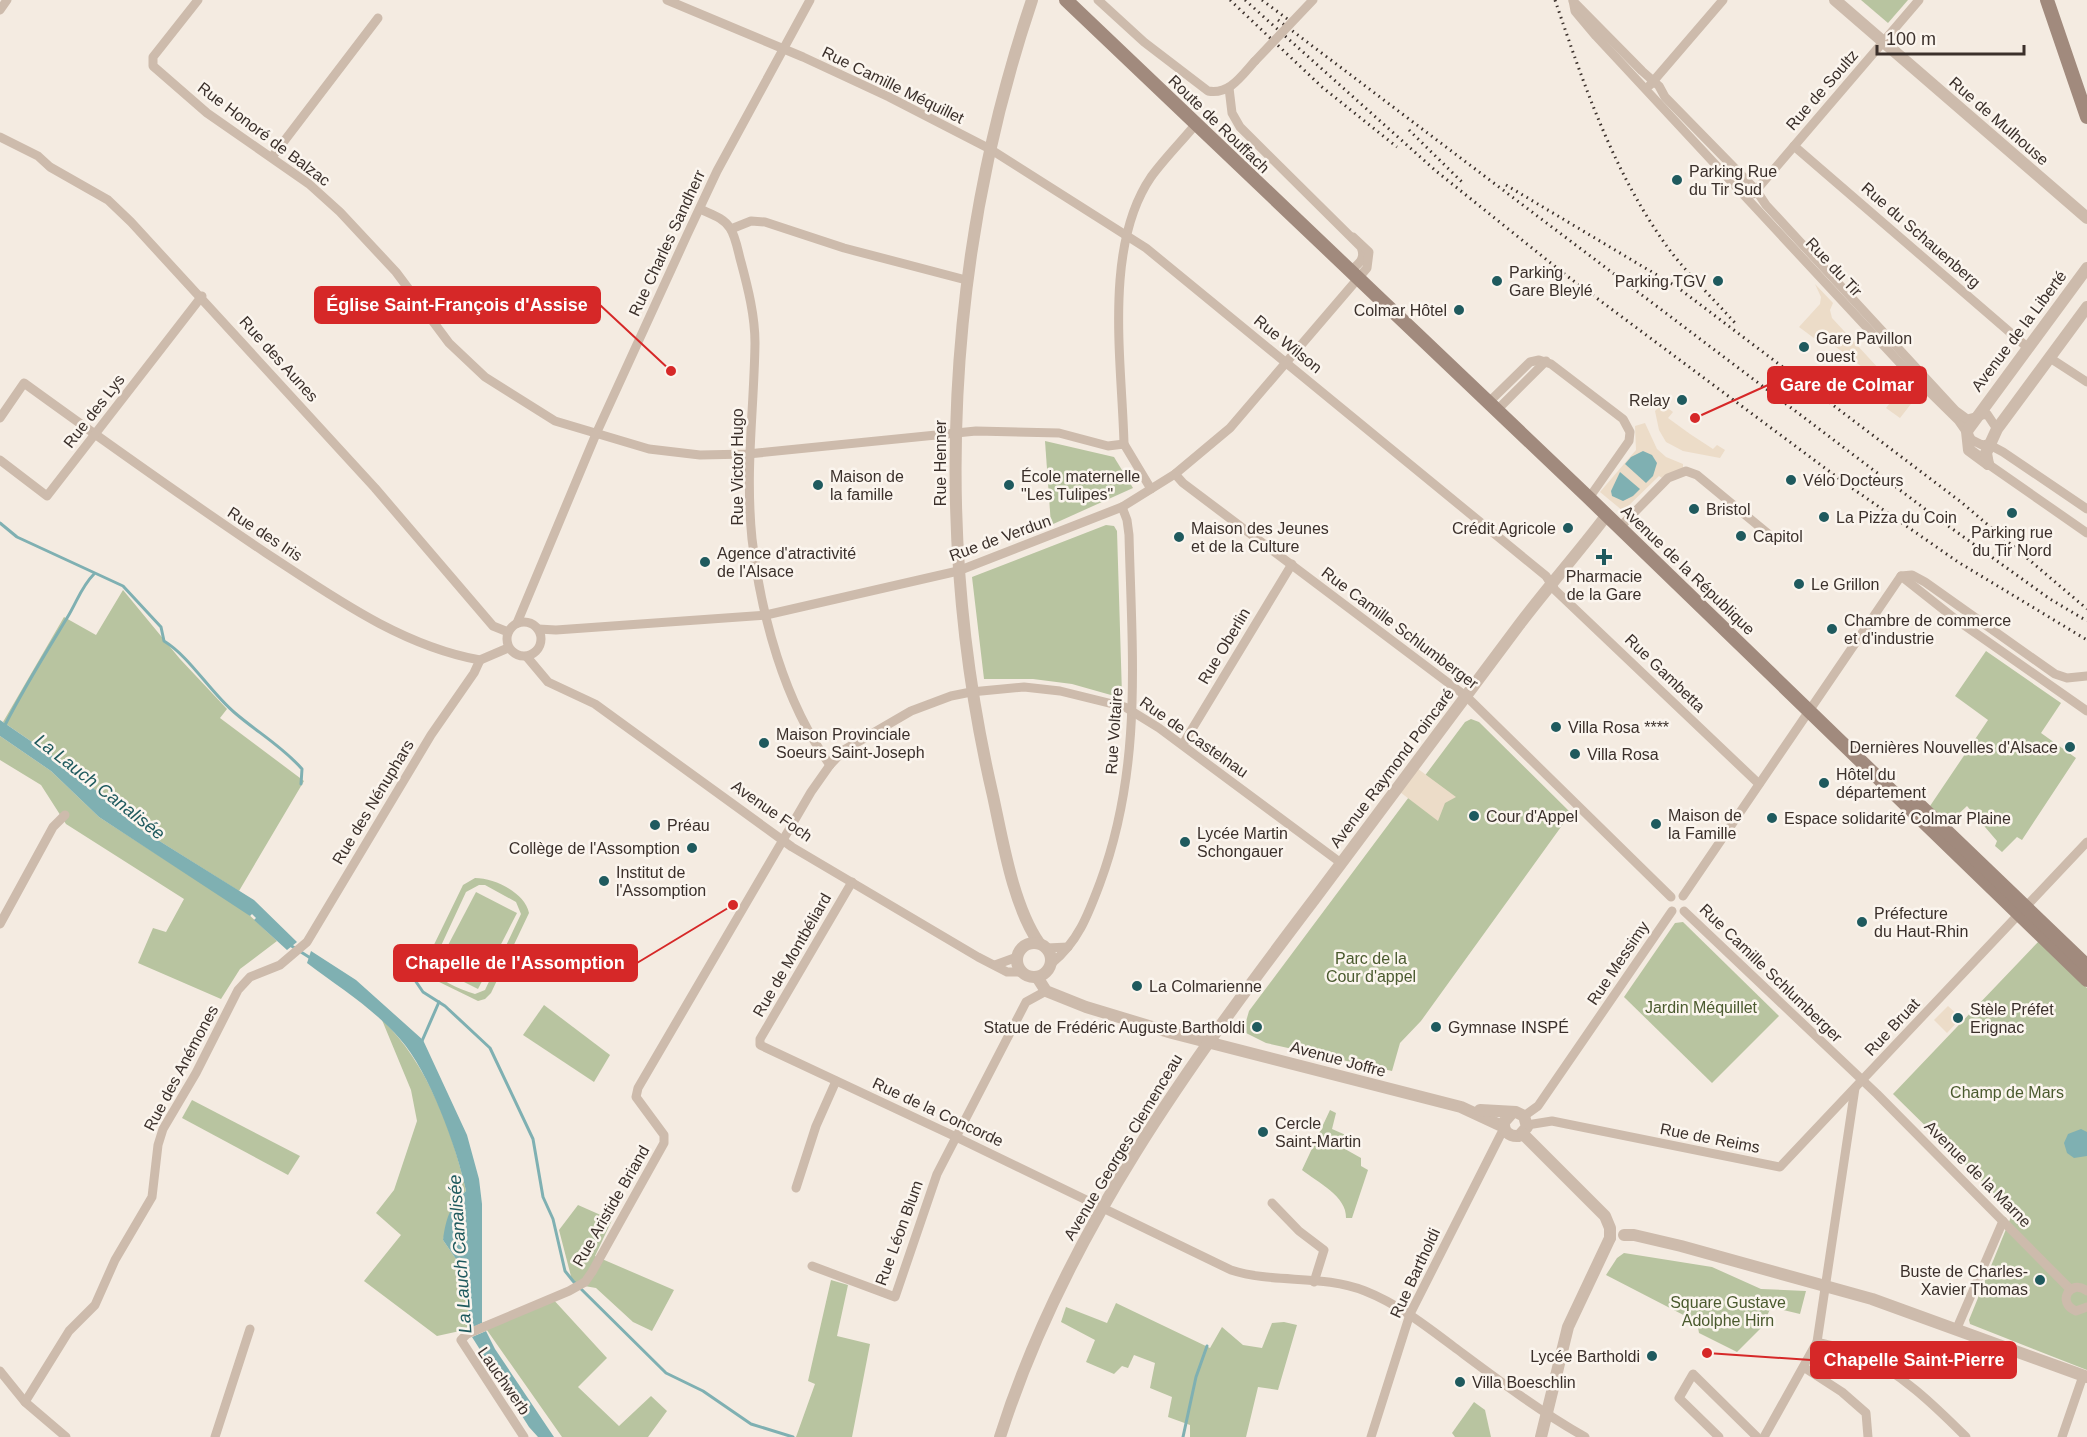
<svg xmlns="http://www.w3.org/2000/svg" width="2087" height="1437" viewBox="0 0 2087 1437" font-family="Helvetica,sans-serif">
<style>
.green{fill:#b8c4a0;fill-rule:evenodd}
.plaza{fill:#ecdcc8}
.water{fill:#7fb0b2}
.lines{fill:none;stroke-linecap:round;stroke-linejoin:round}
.stream{stroke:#7fb0b2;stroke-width:3}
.minor{stroke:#cdbbac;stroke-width:9}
.tertiary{stroke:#cdbbac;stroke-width:12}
.secondary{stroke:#a18a7d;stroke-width:14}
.rail{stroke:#3b302b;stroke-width:3;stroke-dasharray:1.5 4.5;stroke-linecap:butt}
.minor-bridge{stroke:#cdbbac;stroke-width:9}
.poi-dot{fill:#1f5a5e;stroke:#fbf5ee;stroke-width:2}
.labels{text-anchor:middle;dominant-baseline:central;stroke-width:5;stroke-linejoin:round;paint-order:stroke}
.street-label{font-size:16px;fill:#3b302b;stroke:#fbf5ee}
.poi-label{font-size:16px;fill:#3b302b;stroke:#fbf5ee;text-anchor:start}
.park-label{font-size:16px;fill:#4a5a2e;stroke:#fbf5ee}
.water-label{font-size:18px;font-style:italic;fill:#1f5a5e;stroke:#fbf5ee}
.leader{fill:none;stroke:#d62828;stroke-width:2}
.callout-dot{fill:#d62828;stroke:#fbf5ee;stroke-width:2}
.callout{fill:#d62828;stroke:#d62828;stroke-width:2}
.callout-label{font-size:18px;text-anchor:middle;font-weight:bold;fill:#fff}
</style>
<rect width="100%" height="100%" fill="#f4ebe1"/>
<!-- green -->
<g class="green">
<polygon points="1861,0 1908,0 1888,23"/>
<polygon points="1045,441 1114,457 1133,488 1051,525"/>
<polygon points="1106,525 1114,526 1117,531 1122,695 1118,697 1072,684 1033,679 984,679 972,577"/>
<polygon points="123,590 180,659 227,709 220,718 304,781 239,891 137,827 73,770 3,722 64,617 96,635"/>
<polygon points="1986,651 2061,703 2041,733 2076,758 2022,840 2017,837 2002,852 1995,846 1997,841 1967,806 1948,824 1930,806 1988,720 1955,696"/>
<polygon points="1471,719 1479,722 1571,813 1421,1021 1400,1043 1392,1071 1266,1043 1246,1033 1245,1025 1249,1011 1465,722"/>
<polygon points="0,736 51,771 99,817 246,912 277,941 240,969 221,999 138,963 153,928 166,932 184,899 66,824 41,785 0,760"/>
<path d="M 475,878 C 495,878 525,893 529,913 L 491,993 L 485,999 L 478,1001 L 431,978 L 426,967 L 428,957 L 463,885 ZM 479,885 L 485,885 L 516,902 L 521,914 L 485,990 L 475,994 C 460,989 433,980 433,963 L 466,892 Z"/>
<polygon points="476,892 517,913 478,989 436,968"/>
<polygon points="1683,922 1779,1016 1712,1083 1624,997 1675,923"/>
<polygon points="2039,941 2087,988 2087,1370 1970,1324 1969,1320 2013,1212 1893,1094"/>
<polygon points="544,1005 610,1055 594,1082 523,1035"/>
<path d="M 382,1020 C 427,1062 453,1132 466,1191 L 453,1203 L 443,1240 L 467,1275 L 469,1329 L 437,1336 L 364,1281 L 401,1235 L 376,1213 L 394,1190 L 417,1121 L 411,1090 Z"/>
<polygon points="192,1100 300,1156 288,1175 182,1118"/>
<path d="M 1330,1110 L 1336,1113 L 1332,1129 L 1348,1136 L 1345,1149 L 1361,1158 L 1361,1166 L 1368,1170 L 1352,1218 L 1346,1218 C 1347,1196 1317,1182 1302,1170 Z"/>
<polygon points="578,1205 612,1220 595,1256 674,1290 652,1331 633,1322 596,1288 573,1284 559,1230"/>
<polygon points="1624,1253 1712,1267 1761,1289 1806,1291 1800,1314 1771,1307 1762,1327 1737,1352 1699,1333 1697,1322 1606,1275 1617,1258"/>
<polygon points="831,1280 848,1285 837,1336 870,1344 852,1437 796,1437 815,1384 808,1381"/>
<polygon points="551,1297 607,1358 578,1387 619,1426 651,1396 667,1411 648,1437 562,1437 482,1323"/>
<polygon points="1116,1303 1210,1348 1222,1327 1243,1345 1262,1348 1272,1323 1284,1322 1297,1325 1278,1390 1258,1387 1246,1437 1190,1437 1190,1425 1168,1417 1172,1397 1150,1388 1155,1363 1134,1355 1128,1368 1122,1366 1114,1374 1086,1362 1095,1340 1061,1322 1066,1307 1107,1323"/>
<polygon points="1474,1402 1485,1410 1491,1437 1455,1437 1452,1433"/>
</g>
<!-- plaza -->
<g class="plaza">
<polygon points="1815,284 1833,303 1830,310 1832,318 1880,370 1890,372 1897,365 1929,395 1920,404 1914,400 1900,418 1886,408 1897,394 1827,340 1822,344 1799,327 1820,304 1821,297"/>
<polygon points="1662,404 1673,412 1668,418 1690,434 1713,449 1717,445 1725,450 1720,458 1683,451 1666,442 1659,430 1655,411"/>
<polygon points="1645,423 1657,449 1666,457 1683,464 1683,469 1662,478 1659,476 1623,511 1600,492 1636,450 1635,426"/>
<polygon points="1414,766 1456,797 1445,803 1438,821 1396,789"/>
<polygon points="1948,1006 1961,1018 1947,1033 1934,1020"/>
</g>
<!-- water -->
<g class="water">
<polygon points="1643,451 1652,455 1657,463 1653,476 1646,483 1625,464 1631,457"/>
<polygon points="1620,472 1640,489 1633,496 1623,501 1612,496 1611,491"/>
<polygon points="0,720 73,770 137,827 254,900 297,942 287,950 254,920 256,918 252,914 250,916 99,817 51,771 0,736"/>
<path d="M 311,951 L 356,980 L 423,1040 L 467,1135 L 479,1179 L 482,1204 L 482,1323 L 469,1329 L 467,1275 L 443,1240 C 446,1218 450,1206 466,1191 C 457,1148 429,1071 400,1039 C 373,1008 340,988 307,963 Z"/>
<polygon points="2081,1129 2087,1132 2087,1156 2074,1158 2067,1153 2064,1143 2068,1134"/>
<polygon points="486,1331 495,1349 554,1437 538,1437 529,1427 472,1337"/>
</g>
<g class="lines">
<!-- stream -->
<g class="stream">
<path d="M 0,523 L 17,537 L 123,586 L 161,627 L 164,641 C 190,657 210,692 235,713 C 257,732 283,747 302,769 L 301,784"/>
<path d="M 4,727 C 23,689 45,654 67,618 C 77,602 81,587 94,574"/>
<polyline points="290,945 312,959"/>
<polyline points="406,967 423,992 445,1006 490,1048 533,1139 543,1197 553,1219 565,1271 573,1281 666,1373 703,1391 751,1424 793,1437"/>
<polyline points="422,1041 439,1002"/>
<polyline points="1183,1437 1196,1377 1207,1346"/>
</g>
<!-- minor -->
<g class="minor">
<polyline points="198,0 153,57 153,66 207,113 309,184 340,212 396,272 449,343 485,377 555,421 649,449 700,455 748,454 976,431 1059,433 1108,446 1124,444 1151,489"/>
<polyline points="667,0 803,57 889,97 990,149 1146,248 1546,576 1555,590 1759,784"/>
<path d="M 1098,0 L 1144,42 L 1208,91 C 1230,95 1242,75 1255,61"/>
<polyline points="1573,0 1575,11 1596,36 1898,361 1958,420 1972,440 1982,445 1988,444 2003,452 2087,509"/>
<polyline points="1573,1 1642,71 1659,86 1665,97 1756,190 1766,205 1956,411 1967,419 1987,414 1997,429"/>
<polyline points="0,10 7,0"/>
<polyline points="1650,85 1723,0"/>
<path d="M 1229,88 L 1232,113 L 1240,127 L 1361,247 C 1366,259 1359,264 1350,271"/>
<polyline points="0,137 38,156 50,167 108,200 131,222 375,488 493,626 508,632"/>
<polyline points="1794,146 2027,347"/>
<polyline points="272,157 378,18"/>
<polyline points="1753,194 1919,0"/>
<path d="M 700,209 C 710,214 723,217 730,228 C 736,237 738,252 741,262 C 748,288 755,316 755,343 C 754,411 745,469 752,539 C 761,615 784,702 830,765"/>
<polyline points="731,229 751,221 765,222 844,248 966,280"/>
<polyline points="2050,358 2087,382"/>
<polyline points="1488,403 1530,362 1539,360 1551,364 1623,419 1630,432 1629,441 1589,498"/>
<polyline points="1496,411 1546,361"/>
<path d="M 0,418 L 24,383 C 104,441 184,498 266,553 C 332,596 401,646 480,660 L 508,648"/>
<path d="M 1124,444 C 1122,363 1103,247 1151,177 C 1164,159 1181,142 1196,124"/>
<polyline points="0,460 47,496 202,296"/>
<polyline points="1988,464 2087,533"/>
<polyline points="1175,474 1183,483 1467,697 1671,897"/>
<polyline points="1619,528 1668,478 1686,471 1697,475 1772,537"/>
<polyline points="1901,576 1954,618 2087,711"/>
<circle cx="524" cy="639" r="17"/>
<polyline points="517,623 596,434 687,235 717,171 810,0"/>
<polyline points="538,629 556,630 766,615 958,571 1122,507 1175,474 1230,428 1367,268 1369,252 1353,237"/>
<polyline points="527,657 548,682 595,704 792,847 978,957 1007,972 1022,972"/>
<polyline points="1183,744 1292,564"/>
<path d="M 852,882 L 760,1039 L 760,1045 L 954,1136 L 1231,1270 C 1274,1284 1323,1274 1365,1291 C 1398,1304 1426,1326 1454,1347 C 1497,1379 1539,1411 1585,1437"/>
<polyline points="1683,896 1901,576 1912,575 1925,582 2055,674 2067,678 2087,676"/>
<polyline points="1684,911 1877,1094 2070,1289"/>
<polyline points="0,924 53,827 65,815"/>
<polyline points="1047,948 1068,947"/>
<path d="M 1051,964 C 1078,942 1088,915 1100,883 C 1143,767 1132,655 1129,535 L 1127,520 L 1122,507"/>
<polyline points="995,965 1017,957"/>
<polyline points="1524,1116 1538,1106 1672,911"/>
<polyline points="1527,1125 1552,1121 1780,1167 2087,842"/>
<polyline points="796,1188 816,1126 836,1081"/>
<polyline points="1272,1203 1299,1231 1324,1250 1314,1282"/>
<polyline points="812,1266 895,1297 937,1174 1026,1002 1046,991"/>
<path d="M 2087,1291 C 2070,1278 2056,1303 2076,1311 L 2087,1307"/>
<polyline points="1957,1328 2003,1221"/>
<path d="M 1817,1342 C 1831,1346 1846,1347 1858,1353 C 1899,1371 1935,1406 1966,1437"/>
<polyline points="1805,1368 1842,1392 1866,1413 1868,1437"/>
<polyline points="0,1371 25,1402 66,1437"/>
<polyline points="25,1402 69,1331 95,1305 115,1260 152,1197 158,1145 163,1129 196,1073 238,990 250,977 280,965 307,942 431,735 474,673 480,660"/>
<polyline points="215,1437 250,1329"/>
<polyline points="524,1437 461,1340 467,1334 569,1291 585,1282 592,1272 664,1143 664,1135 636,1097 638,1088 811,792 830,765 844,750 911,711 951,696 971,692 1024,687 1060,691 1125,707 1159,728 1341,863"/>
<polyline points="1371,1437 1410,1314 1501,1134 1506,1132"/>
<polyline points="1719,1437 1679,1398 1693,1374 1757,1437"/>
<polyline points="1764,1437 1817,1342 1855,1088"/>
<polyline points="2062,1437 2083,1376"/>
</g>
<!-- tertiary -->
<g class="tertiary">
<path d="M 1032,0 C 946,255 932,534 993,796 C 1003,842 1013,905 1039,943"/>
<polyline points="1835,0 2087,218"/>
<polyline points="1988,464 1969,450 1967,431 2087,268"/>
<polyline points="1988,464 1986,453 1997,429 2087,307"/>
<circle cx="1034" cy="960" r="17"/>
<polyline points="1037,977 1046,991 1086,1007 1172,1033 1461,1107 1504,1127"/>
<path d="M 1480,1110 L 1516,1112 L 1524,1116 L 1527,1127 L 1519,1136 C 1509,1137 1503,1131 1504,1122 L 1511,1114"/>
<polyline points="1523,1134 1605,1216 1610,1228 1610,1238"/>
<polyline points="1624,1235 1634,1235 1681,1246 1872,1299 2087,1377"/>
<path d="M 1000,1437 C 1064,1235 1190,1063 1316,897 C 1384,806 1451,715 1519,625 C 1547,588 1578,553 1606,516"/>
<polyline points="1541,1437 1568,1327 1610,1238"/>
</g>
<!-- secondary -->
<g class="secondary">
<polyline points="1066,0 1589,498 2087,980"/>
<polyline points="2047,0 2087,117"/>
<polyline points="1908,794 2087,966"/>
</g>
<!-- rail -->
<g class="rail">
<polyline points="1230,0 1322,87 1397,147"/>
<polyline points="1245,0 1436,171 1567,276 1849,486 1958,562 2087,640"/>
<polyline points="1262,0 1290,21"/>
<path d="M 1555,0 C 1584,85 1613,171 1666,245 C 1686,273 1712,297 1735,323"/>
<polyline points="1278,20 1933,515 2050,599 2087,621"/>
<polyline points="1409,130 1464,184"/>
<polyline points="1506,185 1677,287 1961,502 2087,609"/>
</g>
<!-- minor-bridge -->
<polyline class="minor-bridge" points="1255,61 1313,0"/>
</g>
<!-- markers -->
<g class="poi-dot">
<circle cx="1677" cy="180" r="6"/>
<circle cx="1497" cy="281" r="6"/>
<circle cx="1718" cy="281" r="6"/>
<circle cx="1459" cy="310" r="6"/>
<circle cx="1804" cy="347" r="6"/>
<circle cx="1682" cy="400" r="6"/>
<circle cx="1791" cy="480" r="6"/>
<circle cx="818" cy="485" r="6"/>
<circle cx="1009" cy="485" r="6"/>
<circle cx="1694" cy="509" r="6"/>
<circle cx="2012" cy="513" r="6"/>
<circle cx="1824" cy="517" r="6"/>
<circle cx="1568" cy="528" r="6"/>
<circle cx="1741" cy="536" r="6"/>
<circle cx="1179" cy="537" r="6"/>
<path d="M1601 548h6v6h6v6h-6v6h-6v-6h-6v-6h6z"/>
<circle cx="705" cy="562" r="6"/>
<circle cx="1799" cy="584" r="6"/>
<circle cx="1832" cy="629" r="6"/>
<circle cx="1556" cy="727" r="6"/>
<circle cx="764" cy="743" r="6"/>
<circle cx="2070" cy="747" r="6"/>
<circle cx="1575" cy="754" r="6"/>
<circle cx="1824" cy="783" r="6"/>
<circle cx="1474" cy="816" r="6"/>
<circle cx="1772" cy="818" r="6"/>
<circle cx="1656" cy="824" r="6"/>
<circle cx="655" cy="825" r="6"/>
<circle cx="1185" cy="842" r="6"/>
<circle cx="692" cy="848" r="6"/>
<circle cx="604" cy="881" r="6"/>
<circle cx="1862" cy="922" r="6"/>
<circle cx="1137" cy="986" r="6"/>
<circle cx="1958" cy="1018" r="6"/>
<circle cx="1257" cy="1027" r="6"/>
<circle cx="1436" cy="1027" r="6"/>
<circle cx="1263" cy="1132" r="6"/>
<circle cx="2040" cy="1280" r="6"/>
<circle cx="1652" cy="1356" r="6"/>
<circle cx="1460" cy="1382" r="6"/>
</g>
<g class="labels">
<!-- street labels -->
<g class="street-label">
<text transform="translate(893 85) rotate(26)">Rue Camille Méquillet</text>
<text transform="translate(1822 90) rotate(-49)">Rue de Soultz</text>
<text transform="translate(1999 121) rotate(41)">Rue de Mulhouse</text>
<text transform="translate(1219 124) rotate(44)">Route de Rouffach</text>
<text transform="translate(264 134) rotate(37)">Rue Honoré de Balzac</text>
<text transform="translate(1921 235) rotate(41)">Rue du Schauenberg</text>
<text transform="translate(667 243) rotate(-65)">Rue Charles Sandherr</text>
<text transform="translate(1834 267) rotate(47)">Rue du Tir</text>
<text transform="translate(2019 331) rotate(-53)">Avenue de la Liberté</text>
<text transform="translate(1288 344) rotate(39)">Rue Wilson</text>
<text transform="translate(279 359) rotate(48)">Rue des Aunes</text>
<text transform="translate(94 411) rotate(-52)">Rue des Lys</text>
<text transform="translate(940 463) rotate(-90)">Rue Henner</text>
<text transform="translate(737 467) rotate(-90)">Rue Victor Hugo</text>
<text transform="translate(265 534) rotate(33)">Rue des Iris</text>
<text transform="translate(1000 538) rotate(-20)">Rue de Verdun</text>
<text transform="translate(1688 570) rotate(44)">Avenue de la République</text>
<text transform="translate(1400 628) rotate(37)">Rue Camille Schlumberger</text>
<text transform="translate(1224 646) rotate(-59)">Rue Oberlin</text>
<text transform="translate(1665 673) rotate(44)">Rue Gambetta</text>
<text transform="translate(1114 731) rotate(-86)">Rue Voltaire</text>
<text transform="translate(1194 737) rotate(35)">Rue de Castelnau</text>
<text transform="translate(1392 768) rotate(-53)">Avenue Raymond Poincaré</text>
<text transform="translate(373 802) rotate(-59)">Rue des Nénuphars</text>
<text transform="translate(772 811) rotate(35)">Avenue Foch</text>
<text transform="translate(792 955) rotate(-60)">Rue de Montbéliard</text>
<text transform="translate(1618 963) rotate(-56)">Rue Messimy</text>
<text transform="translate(1771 973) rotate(44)">Rue Camille Schlumberger</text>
<text transform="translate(1892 1027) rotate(-47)">Rue Bruat</text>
<text transform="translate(1338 1059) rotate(15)">Avenue Joffre</text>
<text transform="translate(181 1068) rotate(-62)">Rue des Anémones</text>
<text transform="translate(938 1112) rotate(25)">Rue de la Concorde</text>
<text transform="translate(1710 1138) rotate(11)">Rue de Reims</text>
<text transform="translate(1123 1147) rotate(-59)">Avenue Georges Clemenceau</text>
<text transform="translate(1978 1174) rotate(45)">Avenue de la Marne</text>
<text transform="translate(611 1206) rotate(-60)">Rue Aristide Briand</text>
<text transform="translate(899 1233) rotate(-70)">Rue Léon Blum</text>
<text transform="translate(1415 1273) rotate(-65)">Rue Bartholdi</text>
<text transform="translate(504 1381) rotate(55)">Lauchwerb</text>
</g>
<!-- poi labels -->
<g class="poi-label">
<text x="1689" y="171">Parking Rue<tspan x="1689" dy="18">du Tir Sud</tspan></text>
<text x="1509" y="272">Parking<tspan x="1509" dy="18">Gare Bleylé</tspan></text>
<text x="1706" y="281" text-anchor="end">Parking TGV</text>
<text x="1447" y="310" text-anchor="end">Colmar Hôtel</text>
<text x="1816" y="338">Gare Pavillon<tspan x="1816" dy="18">ouest</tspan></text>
<text x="1670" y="400" text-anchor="end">Relay</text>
<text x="830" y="476">Maison de<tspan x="830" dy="18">la famille</tspan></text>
<text x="1021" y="476">École maternelle<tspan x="1021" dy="18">"Les Tulipes"</tspan></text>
<text x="1803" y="480">Vélo Docteurs</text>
<text x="1706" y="509">Bristol</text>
<text x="1836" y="517">La Pizza du Coin</text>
<text x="1191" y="528">Maison des Jeunes<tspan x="1191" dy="18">et de la Culture</tspan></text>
<text x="1556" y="528" text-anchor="end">Crédit Agricole</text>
<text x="2012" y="532" text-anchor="middle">Parking rue<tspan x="2012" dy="18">du Tir Nord</tspan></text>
<text x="1753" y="536">Capitol</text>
<text x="717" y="553">Agence d'atractivité<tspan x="717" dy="18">de l'Alsace</tspan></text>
<text x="1604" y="576" text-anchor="middle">Pharmacie<tspan x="1604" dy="18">de la Gare</tspan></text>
<text x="1811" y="584">Le Grillon</text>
<text x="1844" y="620">Chambre de commerce<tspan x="1844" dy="18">et d'industrie</tspan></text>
<text x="1568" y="727">Villa Rosa ****</text>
<text x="776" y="734">Maison Provinciale<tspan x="776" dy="18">Soeurs Saint-Joseph</tspan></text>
<text x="2058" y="747" text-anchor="end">Dernières Nouvelles d'Alsace</text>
<text x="1587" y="754">Villa Rosa</text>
<text x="1836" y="774">Hôtel du<tspan x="1836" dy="18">département</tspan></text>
<text x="1668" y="815">Maison de<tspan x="1668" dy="18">la Famille</tspan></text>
<text x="1486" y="816">Cour d'Appel</text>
<text x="1784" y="818">Espace solidarité Colmar Plaine</text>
<text x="667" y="825">Préau</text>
<text x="1197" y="833">Lycée Martin<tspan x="1197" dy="18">Schongauer</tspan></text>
<text x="680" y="848" text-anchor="end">Collège de l'Assomption</text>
<text x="616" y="872">Institut de<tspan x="616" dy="18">l'Assomption</tspan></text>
<text x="1874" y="913">Préfecture<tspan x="1874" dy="18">du Haut-Rhin</tspan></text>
<text x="1149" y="986">La Colmarienne</text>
<text x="1970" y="1009">Stèle Préfet<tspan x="1970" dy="18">Erignac</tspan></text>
<text x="1245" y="1027" text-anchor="end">Statue de Frédéric Auguste Bartholdi</text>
<text x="1448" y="1027">Gymnase INSPÉ</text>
<text x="1275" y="1123">Cercle<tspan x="1275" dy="18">Saint-Martin</tspan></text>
<text x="2028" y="1271" text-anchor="end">Buste de Charles-<tspan x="2028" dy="18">Xavier Thomas</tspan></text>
<text x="1640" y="1356" text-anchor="end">Lycée Bartholdi</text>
<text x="1472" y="1382">Villa Boeschlin</text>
</g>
<!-- park labels -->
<g class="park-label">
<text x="1371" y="958">Parc de la<tspan x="1371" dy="18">Cour d'appel</tspan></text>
<text x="1701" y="1007">Jardin Méquillet</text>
<text x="2007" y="1092">Champ de Mars</text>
<text x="1728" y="1302">Square Gustave<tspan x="1728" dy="18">Adolphe Hirn</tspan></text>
</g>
<!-- water labels -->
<g class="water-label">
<text transform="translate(100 787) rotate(38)">La Lauch Canalisée</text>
<text transform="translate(460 1254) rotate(-94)">La Lauch Canalisée</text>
</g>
</g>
<!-- callouts -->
<path class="leader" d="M671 371L600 305M1695 418L1768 385M733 905L637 963M1707 1353L1811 1360"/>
<g class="callout-dot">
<circle cx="671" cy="371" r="6"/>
<circle cx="1695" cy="418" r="6"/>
<circle cx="733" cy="905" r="6"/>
<circle cx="1707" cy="1353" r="6"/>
</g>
<g class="callout">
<rect x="315" y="287" width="285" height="36" rx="6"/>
<rect x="1768" y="367" width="158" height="36" rx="6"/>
<rect x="394" y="945" width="243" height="36" rx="6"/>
<rect x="1811" y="1342" width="205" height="36" rx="6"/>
</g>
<g class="callout-label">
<text x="457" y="311">Église Saint-François d'Assise</text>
<text x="1847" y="391">Gare de Colmar</text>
<text x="515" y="969">Chapelle de l'Assomption</text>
<text x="1914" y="1366">Chapelle Saint-Pierre</text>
</g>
<!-- scale -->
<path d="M1877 45v9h147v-9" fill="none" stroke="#3b302b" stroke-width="3"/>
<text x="1886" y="45" font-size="18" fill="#3b302b" stroke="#fbf5ee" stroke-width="4.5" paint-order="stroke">100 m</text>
</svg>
